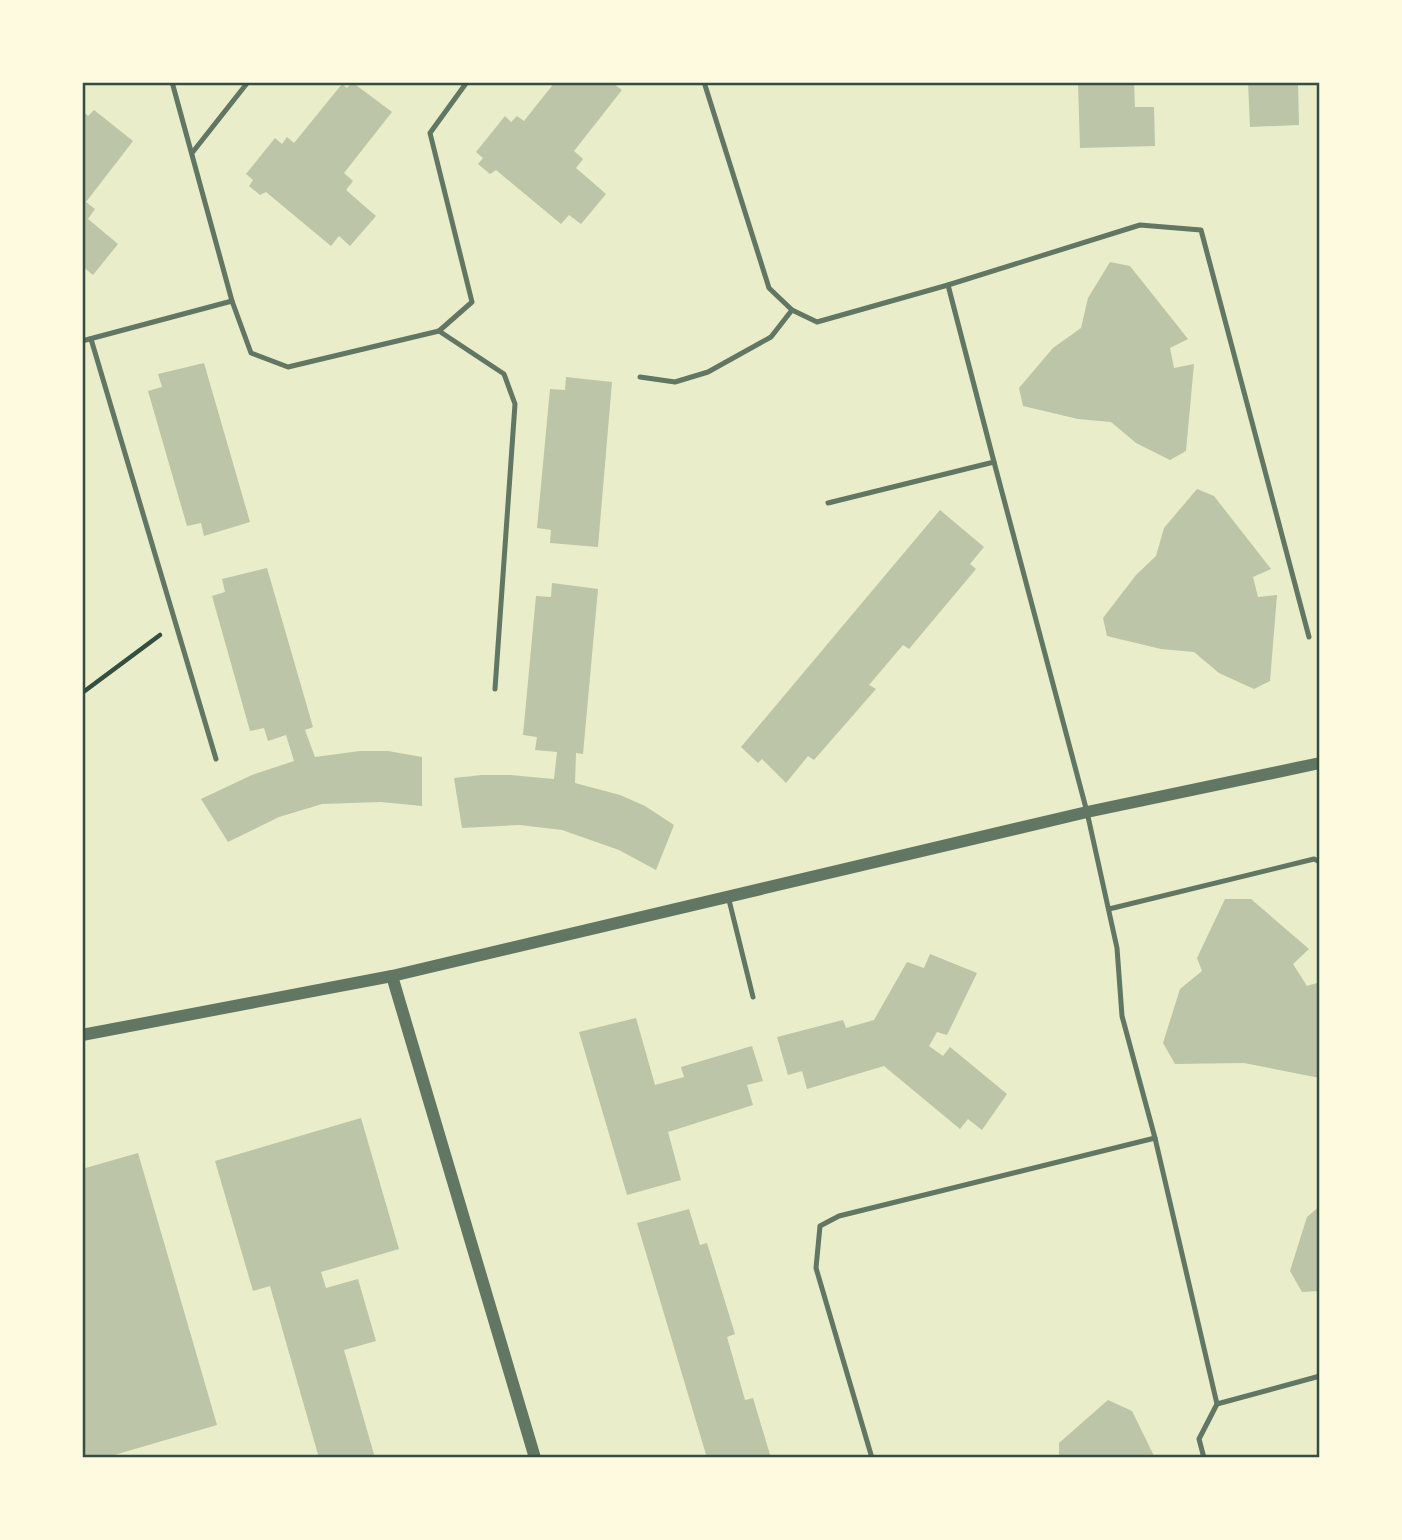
<svg xmlns="http://www.w3.org/2000/svg" width="1402" height="1540" viewBox="0 0 1402 1540" font-family="'Open Sans',sans-serif">
<style>
.building{fill:#bcc5a7}
.lines{fill:none;stroke-linecap:round;stroke-linejoin:round}
.path{stroke:#344e41;stroke-width:4.5}
.service{stroke:#617663;stroke-width:5}
.tertiary{stroke:#617663;stroke-width:12}
.neatline{fill:none;stroke:#344e41;stroke-width:2.5}
</style>
<rect width="100%" height="100%" fill="#e9edc9"/>
<!-- building -->
<g class="building">
<polygon points="352,82 392,112 344,173 353,181 346,190 376,216 350,246 339,236 331,246 266,192 260,195 249,186 253,180 246,174 275,138 282,144 287,137 294,143 342,84 347,88"/>
<polygon points="555,82 611,82 622,90 574,151 583,159 576,168 606,194 581,224 569,215 561,224 496,170 490,174 478,164 483,158 476,152 505,116 511,122 517,116 524,121"/>
<polygon points="1078,82 1134,82 1135,107 1154,107 1155,146 1080,148"/>
<polygon points="1248,82 1298,82 1299,125 1250,127"/>
<polygon points="94,110 133,141 86,202 95,209 88,219 118,244 93,275 82,266 82,114 84,112 88,116"/>
<polygon points="1110,262 1130,266 1188,339 1170,348 1174,368 1194,364 1186,451 1170,460 1136,443 1111,422 1078,419 1023,406 1019,388 1053,348 1081,328 1088,298"/>
<polygon points="204,363 250,522 204,536 201,523 187,526 148,391 162,387 158,374"/>
<polygon points="566,377 612,382 598,547 550,543 551,530 537,528 550,389 565,390"/>
<polygon points="1197,489 1214,496 1271,569 1253,577 1258,597 1277,595 1270,681 1254,689 1219,673 1194,652 1161,649 1107,636 1103,618 1136,575 1156,556 1164,528"/>
<polygon points="940,510 984,547 970,564 976,569 909,649 903,645 869,685 876,689 814,760 808,756 786,783 762,759 758,763 741,747"/>
<polygon points="267,568 313,727 305,730 315,757 360,751 388,751 422,757 422,806 381,802 322,804 279,817 228,842 201,799 252,775 294,761 286,735 268,741 264,728 250,731 212,596 225,592 222,579"/>
<polygon points="552,583 598,589 583,754 576,753 575,783 620,795 645,806 674,825 656,870 619,850 562,830 520,825 462,828 454,778 482,775 510,775 554,779 557,752 535,750 537,737 523,735 536,596 551,597"/>
<polygon points="1225,899 1251,899 1309,949 1293,964 1307,986 1320,982 1320,1078 1244,1063 1175,1064 1163,1043 1180,989 1202,971 1197,958"/>
<polygon points="930,954 977,973 947,1035 937,1032 929,1046 943,1056 950,1047 1007,1094 982,1130 968,1119 960,1129 884,1066 807,1089 802,1071 788,1075 777,1037 843,1020 846,1028 874,1020 907,962 924,968"/>
<polygon points="636,1018 655,1085 684,1077 681,1067 752,1046 763,1081 747,1085 753,1105 668,1132 681,1180 627,1195 579,1032"/>
<polygon points="361,1118 399,1249 321,1272 326,1288 358,1279 376,1341 344,1350 375,1458 319,1458 270,1286 253,1291 215,1161"/>
<polygon points="138,1153 217,1425 104,1458 82,1458 82,1169"/>
<polygon points="1320,1206 1320,1291 1302,1292 1290,1271 1307,1217"/>
<polygon points="689,1209 700,1245 707,1243 735,1334 727,1337 745,1400 753,1398 771,1458 707,1458 637,1223"/>
<polygon points="1108,1400 1132,1411 1155,1458 1059,1458 1059,1443"/>
</g>
<g class="lines">
<!-- path -->
<polyline class="path" points="82,693 160,635"/>
<!-- service -->
<g class="service">
<polyline points="172,82 232,301"/>
<polyline points="704,82 769,288 792,310 817,322 948,285 1140,225 1201,230 1309,637"/>
<polyline points="192,153 248,82"/>
<polyline points="948,285 994,462 1087,812 1117,948 1122,1016 1155,1138 1217,1404 1199,1439 1204,1458"/>
<polyline points="439,331 504,374 515,404 495,689"/>
<polyline points="91,339 216,759"/>
<polyline points="82,341 232,301 251,353 288,367 439,331 472,302 430,133 467,82"/>
<polyline points="640,377 675,382 708,372 771,337 792,310"/>
<polyline points="828,503 994,462"/>
<polyline points="728,896 753,997"/>
<polyline points="1109,909 1314,859 1320,862"/>
<polyline points="1217,1404 1320,1376"/>
<polyline points="872,1458 816,1268 820,1226 839,1216 1155,1138"/>
</g>
<!-- tertiary -->
<g class="tertiary">
<polyline points="392,976 535,1458"/>
<polyline points="82,1035 392,976 1087,812 1320,763"/>
</g>
</g>
<!-- border -->
<rect width="1402" height="1540" fill="none" stroke="#fefae0" stroke-width="168"/>
<rect x="84" y="84" width="1234" height="1372" class="neatline"/>
</svg>
